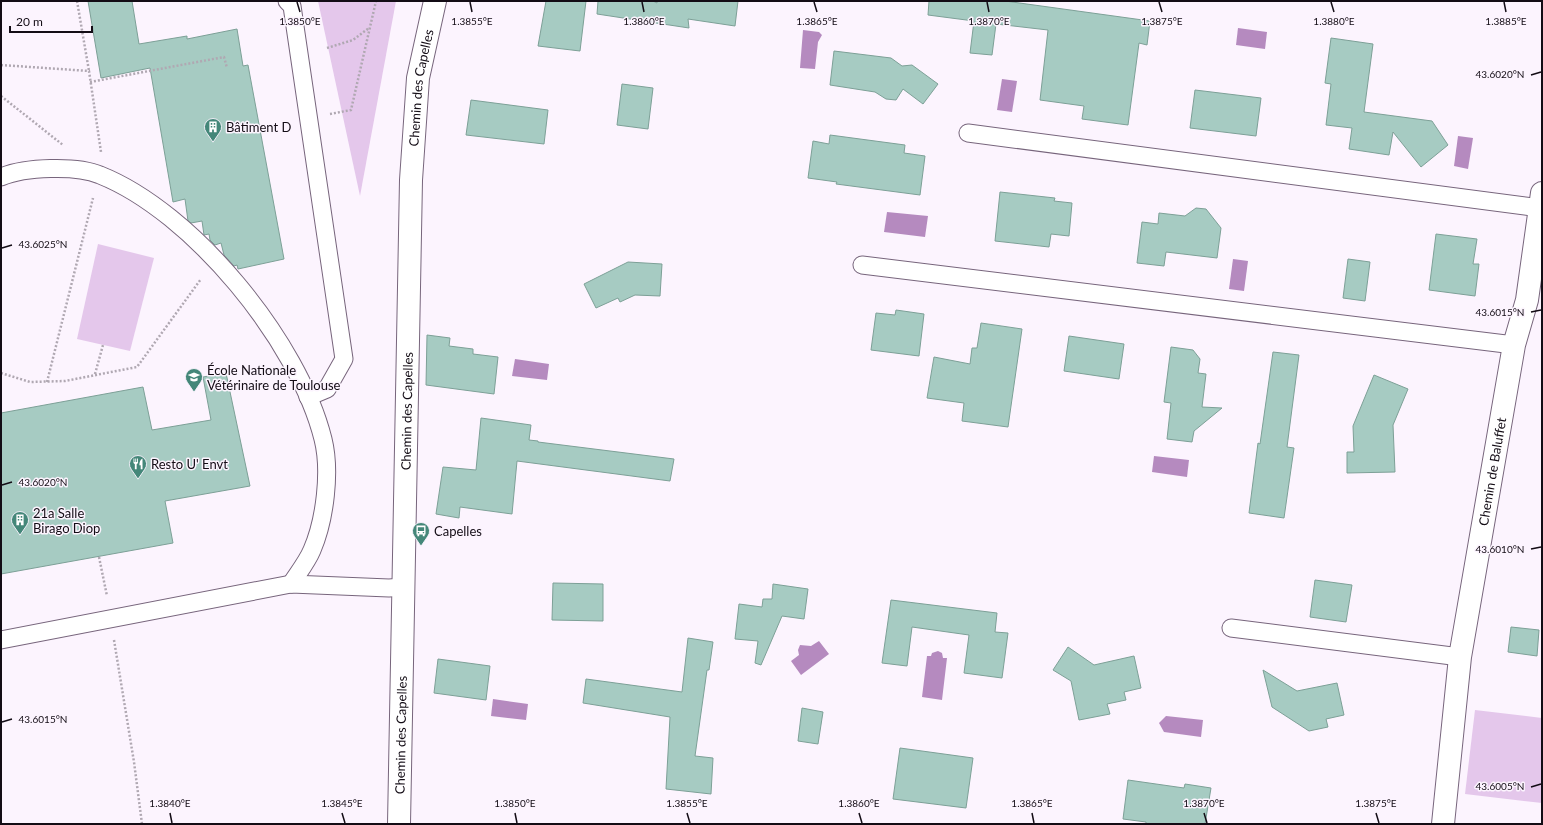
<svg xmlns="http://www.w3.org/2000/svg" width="1543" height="825" viewBox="0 0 1543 825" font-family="Lato,sans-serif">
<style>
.green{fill:#e4c7eb}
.water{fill:#b58abf}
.building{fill:#a6cbc2;stroke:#7da097}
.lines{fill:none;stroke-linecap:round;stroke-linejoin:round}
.service-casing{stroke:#77657c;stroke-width:19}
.minor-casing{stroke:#77657c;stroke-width:24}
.path{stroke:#b0a8b2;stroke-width:2.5;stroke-dasharray:2 2;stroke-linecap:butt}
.service{stroke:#fff;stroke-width:17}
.minor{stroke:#fff;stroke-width:22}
.ticks{fill:none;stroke:#130c15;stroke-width:1.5}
.labels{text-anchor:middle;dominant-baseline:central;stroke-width:3;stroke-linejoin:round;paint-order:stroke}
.street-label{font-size:13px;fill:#130c15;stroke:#fcf4fe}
.poi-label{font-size:13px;fill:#130c15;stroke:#fcf4fe;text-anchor:start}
.ticks-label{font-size:10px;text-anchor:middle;fill:#130c15;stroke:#fcf4fe;stroke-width:3;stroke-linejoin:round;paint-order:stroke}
</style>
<rect width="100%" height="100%" fill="#fcf4fe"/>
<!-- green -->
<g class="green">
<polygon points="318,1 396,1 360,196"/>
<polygon points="98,244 154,258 130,351 77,339"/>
<polygon points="1475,710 1542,718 1542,803 1465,794"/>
</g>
<!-- water -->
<g class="water">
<polygon points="1238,28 1267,32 1265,49 1236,45"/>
<polygon points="803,30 819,32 822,35 818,42 815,69 800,68"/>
<polygon points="1002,79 1017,81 1012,112 997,110"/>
<polygon points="1458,136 1473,138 1468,169 1454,166"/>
<polygon points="887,212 928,216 925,237 884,232"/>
<polygon points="1233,259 1248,261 1244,291 1229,289"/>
<polygon points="515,359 549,364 547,380 512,376"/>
<polygon points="1154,456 1189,460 1187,477 1152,472"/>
<polygon points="819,641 829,654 801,675 791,661 799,655 798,650 800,645 811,646"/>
<polygon points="938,651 942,653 943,658 947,658 942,700 922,697 927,656 931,656 932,653"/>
<polygon points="493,699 528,704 526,720 491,716"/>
<polygon points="1166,716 1203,720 1201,737 1164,732 1159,723"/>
</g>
<!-- building -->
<g class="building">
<polygon points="88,1 132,1 139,44 187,36 187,39 237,29 243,66 248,65 284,259 238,269 237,265 234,266 224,255 221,243 215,245 210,240 209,234 204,235 202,221 191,223 188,221 185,199 173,202 150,68 101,78"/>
<polygon points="546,1 586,1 580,51 538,46"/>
<polygon points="598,1 653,1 657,3 657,1 738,1 735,26 688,19 689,28 597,14"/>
<polygon points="929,1 1005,1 1150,21 1147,45 1139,43 1128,125 1082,119 1084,106 1040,100 1048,30 996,24 992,55 970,53 974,21 928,15"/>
<polygon points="1331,38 1373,44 1364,112 1432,121 1448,145 1421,167 1393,132 1389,155 1349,149 1352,128 1326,125 1331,84 1325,83"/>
<polygon points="834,51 891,58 902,66 912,65 938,84 923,104 903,89 896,100 886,99 875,92 830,85"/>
<polygon points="622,84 653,88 648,129 617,125"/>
<polygon points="1195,90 1261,98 1256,136 1190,128"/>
<polygon points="471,100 548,110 544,144 466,135"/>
<polygon points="830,135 905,145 904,153 925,156 920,195 836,184 837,182 808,178 813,141 829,144"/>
<polygon points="1000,192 1055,198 1054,201 1072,203 1069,236 1051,234 1049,247 995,241"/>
<polygon points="1196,208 1206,209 1221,228 1217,258 1166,252 1164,266 1137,263 1142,222 1158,224 1159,213 1185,216"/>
<polygon points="1436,234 1477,239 1473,264 1479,264 1475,296 1429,290"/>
<polygon points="1348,259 1370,262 1365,301 1343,298"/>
<polygon points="628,262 662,264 660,296 635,295 620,302 618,298 596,308 584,284"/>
<polygon points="896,310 924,314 919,356 871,350 876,313 895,315"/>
<polygon points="981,323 1022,329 1008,427 962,421 964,403 927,398 934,357 970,364 972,348 977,348"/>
<polygon points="427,335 450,338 449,346 473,349 473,354 498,357 494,394 426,385"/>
<polygon points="1069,336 1124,344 1119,379 1064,371"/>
<polygon points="1171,347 1193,350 1200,359 1198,373 1206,374 1202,407 1222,408 1194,431 1192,442 1167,439 1171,403 1164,402"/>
<polygon points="1273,352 1299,355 1287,447 1294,448 1284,518 1249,513 1258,443 1260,444"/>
<polygon points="226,373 250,486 165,501 173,543 1,574 1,413 143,387 152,430 211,420 203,377"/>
<polygon points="1374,375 1408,389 1393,425 1395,472 1347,473 1347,452 1354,452 1353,426"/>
<polygon points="481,418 531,425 529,440 538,441 538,442 674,459 670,481 517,461 512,514 460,507 459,518 436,514 443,467 476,470"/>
<polygon points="1315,580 1352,585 1346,622 1310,617"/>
<polygon points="553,583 603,584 603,621 552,620"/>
<polygon points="773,584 808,589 804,619 782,616 761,665 755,663 758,641 735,639 739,604 762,607 763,599 772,599"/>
<polygon points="891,600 997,613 995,632 1008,633 1002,678 964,673 969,635 912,627 907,666 882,663"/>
<polygon points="1511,627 1539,630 1537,656 1508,652"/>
<polygon points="688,638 713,642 709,670 707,670 695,756 713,758 711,794 666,789 670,717 583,703 586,679 682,692"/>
<polygon points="1068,647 1094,665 1134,656 1141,688 1124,692 1126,700 1107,704 1110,714 1079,720 1071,681 1053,670"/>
<polygon points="438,659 490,666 486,700 434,693"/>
<polygon points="1263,670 1297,691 1337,683 1344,715 1326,719 1328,727 1309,731 1272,707"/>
<polygon points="802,708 823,712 818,744 798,741"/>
<polygon points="900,748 973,758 966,808 893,799"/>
<polygon points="1128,780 1184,788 1185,784 1211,788 1205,824 1146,824 1146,822 1123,819"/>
</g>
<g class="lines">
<defs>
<g id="service">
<polyline points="287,1 292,6 344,359 327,389 308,397"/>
<polyline points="968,133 1540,208"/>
<path d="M 1,177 C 24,167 77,165 100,175 C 193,212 299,342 323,439 C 331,471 325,520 312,550 C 307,562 298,573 291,584"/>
<polyline points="862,265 1514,345"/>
<polyline points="1231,628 1460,657"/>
<polyline points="1,640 291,584 389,588 404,587"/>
</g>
<g id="minor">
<path id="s1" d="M 399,824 L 411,180 L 418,78 L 435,1"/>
<path id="s2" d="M 1443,824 L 1460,657 L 1514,345 L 1527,300 L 1542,193"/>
</g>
</defs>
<!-- service casing -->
<use href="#service" class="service-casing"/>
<!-- minor casing -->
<use href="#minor" class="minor-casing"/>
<!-- path -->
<g class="path">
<polyline points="77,1 89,71"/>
<polyline points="327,48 353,40 369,28"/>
<polyline points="1,65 89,71 101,152"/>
<polyline points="90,82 224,57 227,68"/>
<polyline points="1,96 63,145"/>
<polyline points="330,114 351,110 376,1"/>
<polyline points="1,373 30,382 65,381 137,367 201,279"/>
<polyline points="95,374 103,345"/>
<polyline points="47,382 93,198"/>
<polyline points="99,557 107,596"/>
<polyline points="114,640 134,762 142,824"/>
</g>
<!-- service -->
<use href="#service" class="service"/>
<!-- minor -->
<use href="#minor" class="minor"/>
</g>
<!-- ticks -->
<path class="ticks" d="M 297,2 L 300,12M 470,2 L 472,12M 642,2 L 644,12M 814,2 L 817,12M 987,2 L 989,12M 1159,2 L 1162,12M 1331,2 L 1334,12M 1504,2 L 1506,12M 1531,75 L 1541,72M 2,248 L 12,245M 1531,312 L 1541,310M 2,485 L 12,482M 1531,549 L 1541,547M 2,722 L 12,719M 1531,787 L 1541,784M 170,813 L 172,823M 342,813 L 345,823M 515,813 L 517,823M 687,813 L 690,823M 859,813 L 862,823M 1032,813 L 1034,823M 1204,813 L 1207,823M 1376,813 L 1379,823"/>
<!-- icons -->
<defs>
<symbol id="building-pin" viewBox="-11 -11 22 30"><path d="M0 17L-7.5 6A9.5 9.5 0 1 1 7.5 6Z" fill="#448779" stroke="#fcf4fe"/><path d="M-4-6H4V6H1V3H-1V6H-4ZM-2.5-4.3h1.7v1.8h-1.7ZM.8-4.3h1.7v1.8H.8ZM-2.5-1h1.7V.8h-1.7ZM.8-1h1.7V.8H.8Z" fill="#fff"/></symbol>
<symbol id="university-pin" viewBox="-11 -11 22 30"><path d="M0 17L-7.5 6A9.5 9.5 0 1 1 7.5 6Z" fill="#448779" stroke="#fcf4fe"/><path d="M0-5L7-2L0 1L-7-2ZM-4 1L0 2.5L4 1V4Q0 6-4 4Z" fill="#fff"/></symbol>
<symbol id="restaurant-pin" viewBox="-11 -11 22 30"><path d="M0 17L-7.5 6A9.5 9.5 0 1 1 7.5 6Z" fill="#448779" stroke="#fcf4fe"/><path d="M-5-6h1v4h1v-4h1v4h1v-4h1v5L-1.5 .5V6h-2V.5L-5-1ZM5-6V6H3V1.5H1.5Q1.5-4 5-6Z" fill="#fff"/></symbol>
<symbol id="bus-pin" viewBox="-11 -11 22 30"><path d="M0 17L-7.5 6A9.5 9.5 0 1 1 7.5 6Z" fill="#448779" stroke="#fcf4fe"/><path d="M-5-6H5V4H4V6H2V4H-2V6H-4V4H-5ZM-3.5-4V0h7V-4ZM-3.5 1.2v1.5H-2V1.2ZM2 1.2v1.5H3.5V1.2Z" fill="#fff"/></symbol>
</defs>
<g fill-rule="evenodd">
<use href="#building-pin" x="203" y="117" width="20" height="27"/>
<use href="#university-pin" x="184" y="367" width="20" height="27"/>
<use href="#restaurant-pin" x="128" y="454" width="20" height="27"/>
<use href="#building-pin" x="10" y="510" width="20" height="27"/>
<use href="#bus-pin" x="411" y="521" width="20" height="27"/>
</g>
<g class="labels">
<!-- street labels -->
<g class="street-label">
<text stroke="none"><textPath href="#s1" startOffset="737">Chemin des Capelles</textPath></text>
<text stroke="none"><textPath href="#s1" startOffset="413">Chemin des Capelles</textPath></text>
<text stroke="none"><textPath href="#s2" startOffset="356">Chemin de Baluffet</textPath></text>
<text stroke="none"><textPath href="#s1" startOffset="89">Chemin des Capelles</textPath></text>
</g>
<!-- poi labels -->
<g class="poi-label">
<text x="226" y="127">Bâtiment D</text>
<text x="207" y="370">École Nationale<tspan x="207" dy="15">Vétérinaire de Toulouse</tspan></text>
<text x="151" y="464">Resto U' Envt</text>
<text x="33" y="513">21a Salle<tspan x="33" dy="15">Birago Diop</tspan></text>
<text x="434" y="531">Capelles</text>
</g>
</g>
<g class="ticks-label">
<text x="300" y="25">1.3850°E</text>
<text x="472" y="25">1.3855°E</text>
<text x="644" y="25">1.3860°E</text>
<text x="817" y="25">1.3865°E</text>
<text x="989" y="25">1.3870°E</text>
<text x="1162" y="25">1.3875°E</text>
<text x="1334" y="25">1.3880°E</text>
<text x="1506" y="25">1.3885°E</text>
<text x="1500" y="78">43.6020°N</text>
<text x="43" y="248">43.6025°N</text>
<text x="1500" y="316">43.6015°N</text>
<text x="43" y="486">43.6020°N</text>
<text x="1500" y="553">43.6010°N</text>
<text x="43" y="723">43.6015°N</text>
<text x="1500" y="790">43.6005°N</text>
<text x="170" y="807">1.3840°E</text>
<text x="342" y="807">1.3845°E</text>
<text x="515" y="807">1.3850°E</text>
<text x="687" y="807">1.3855°E</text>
<text x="859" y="807">1.3860°E</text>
<text x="1032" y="807">1.3865°E</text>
<text x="1204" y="807">1.3870°E</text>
<text x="1376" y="807">1.3875°E</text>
</g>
<!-- border -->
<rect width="1543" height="825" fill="none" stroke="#130c15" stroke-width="4"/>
<!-- scale -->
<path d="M10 26v6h82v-6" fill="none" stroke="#130c15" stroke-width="2"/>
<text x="16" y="26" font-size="12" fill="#130c15" stroke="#fcf4fe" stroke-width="3" paint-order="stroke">20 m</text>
</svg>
